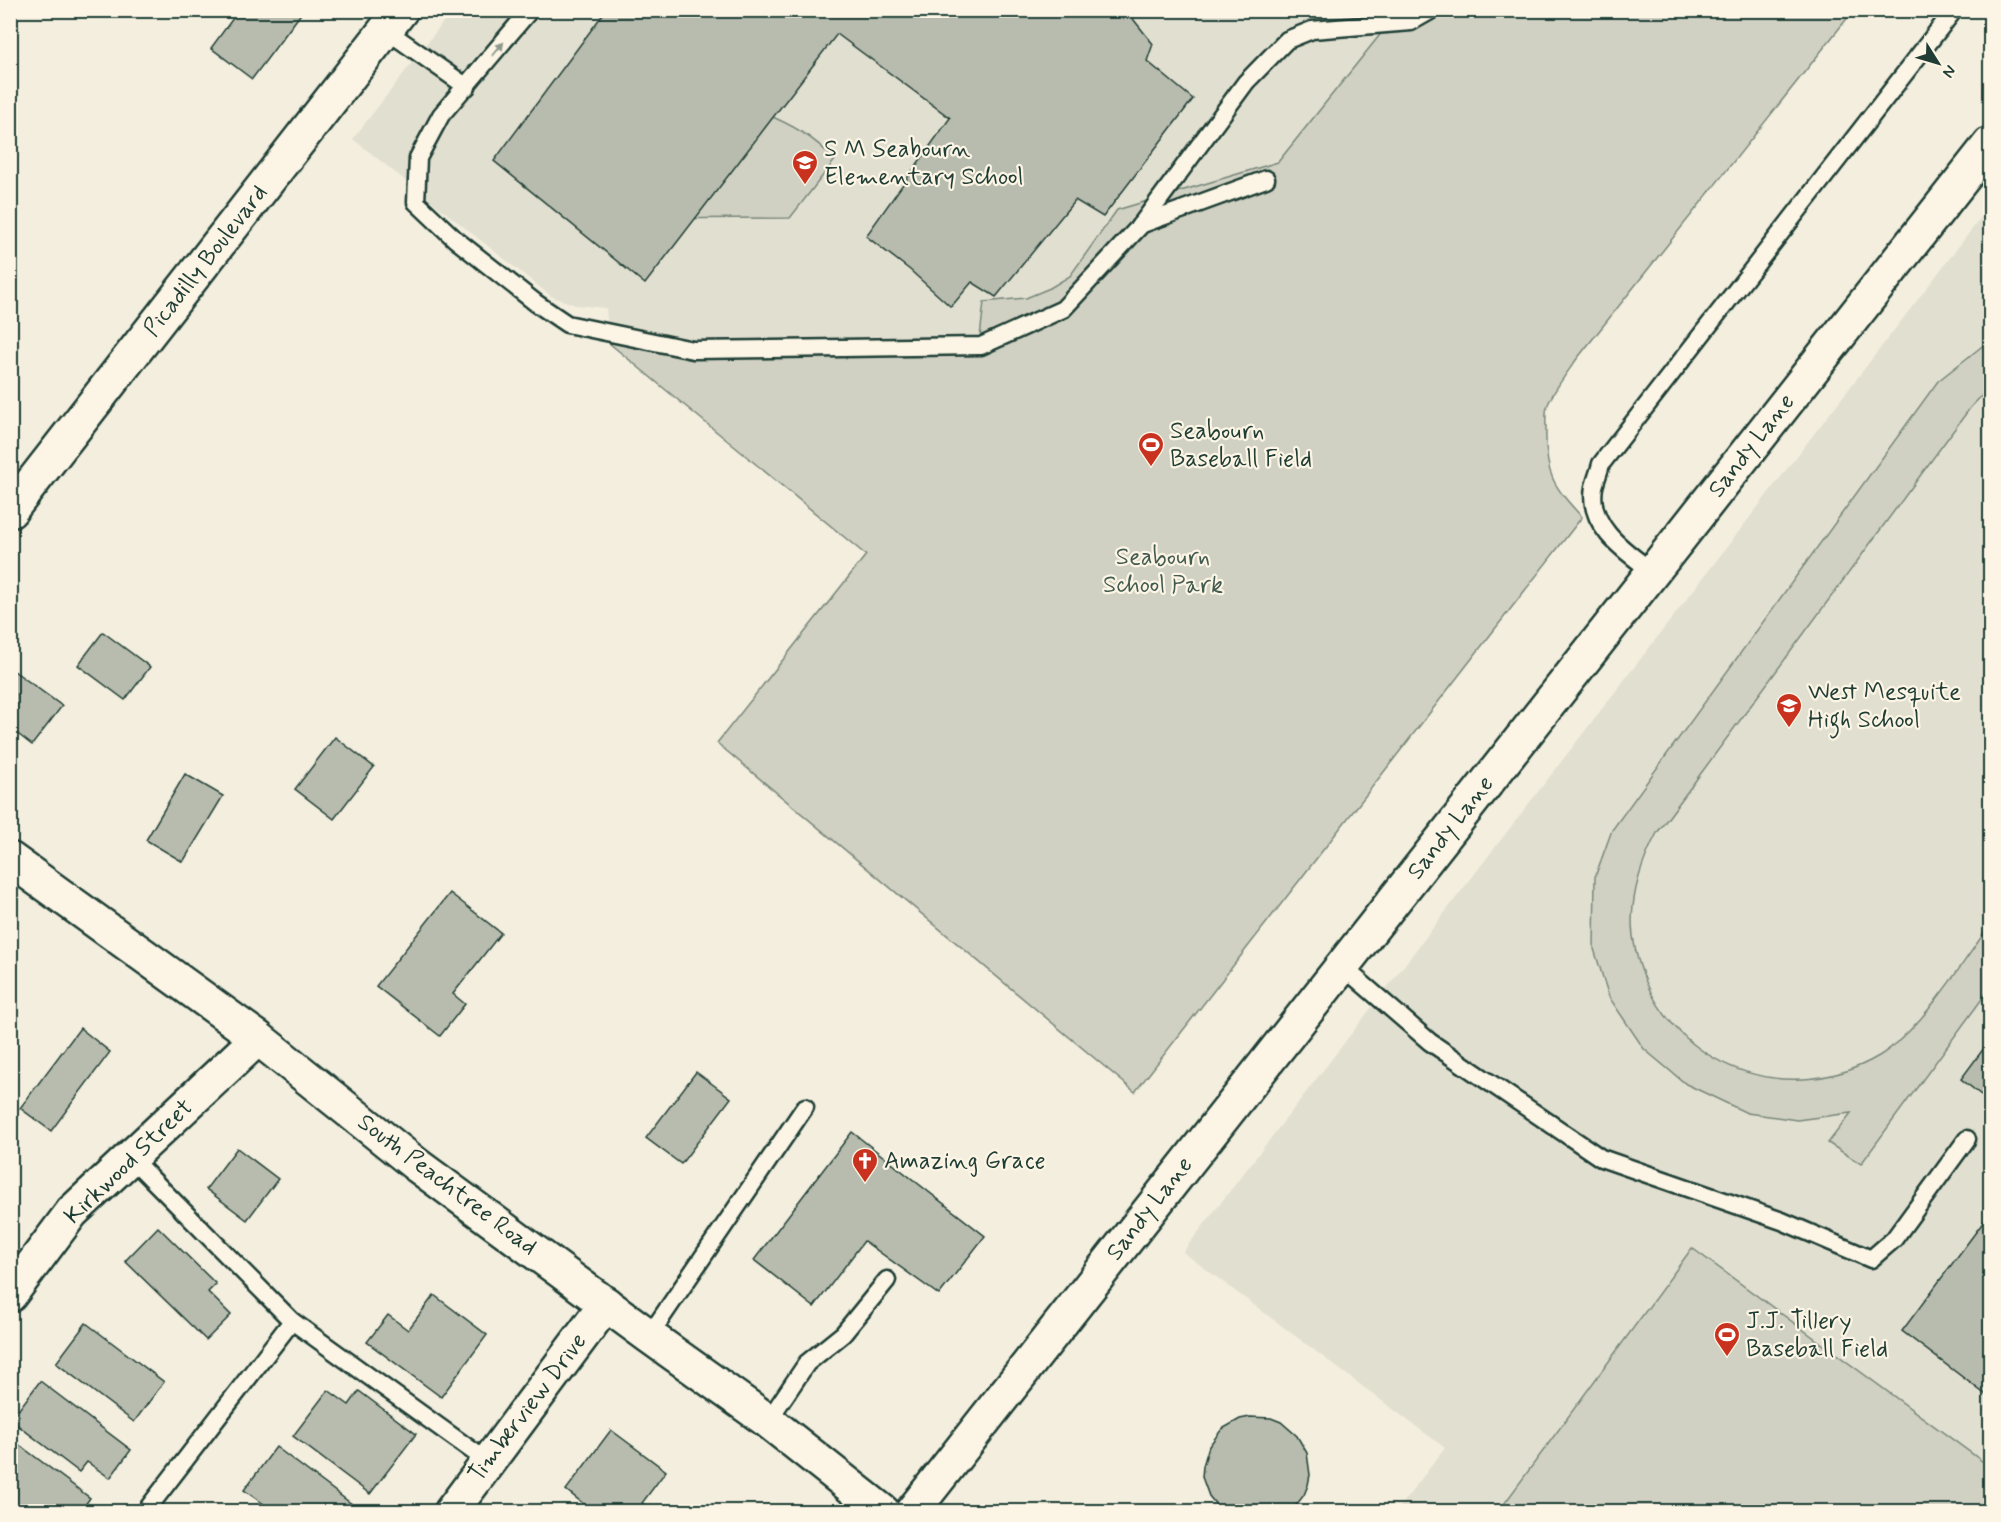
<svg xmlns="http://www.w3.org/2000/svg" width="2001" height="1522" viewBox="0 0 2001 1522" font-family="Mynerve,sans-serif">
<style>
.built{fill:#e1dfd0}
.green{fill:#d0d1c2;stroke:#78877b;stroke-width:1.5}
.building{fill:#b8bcae;stroke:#1f3d34;stroke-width:1.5}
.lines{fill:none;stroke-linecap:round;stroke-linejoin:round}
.lane-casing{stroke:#1f3d34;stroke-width:21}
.street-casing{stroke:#1f3d34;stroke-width:38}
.secondary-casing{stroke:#1f3d34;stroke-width:38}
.lane{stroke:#fcf5e5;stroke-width:16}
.street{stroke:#fcf5e5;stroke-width:33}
.secondary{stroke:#fcf5e5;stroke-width:33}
.oneway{fill:#8e998c}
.labels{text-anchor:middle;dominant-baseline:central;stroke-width:4.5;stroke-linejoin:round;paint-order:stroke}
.poi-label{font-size:24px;fill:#1f3d34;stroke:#fcf5e5;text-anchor:start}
.street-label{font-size:24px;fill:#1f3d34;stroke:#fcf5e5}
.park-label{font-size:24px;fill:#425b50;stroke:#fcf5e5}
</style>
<rect width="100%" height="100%" fill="#f3eede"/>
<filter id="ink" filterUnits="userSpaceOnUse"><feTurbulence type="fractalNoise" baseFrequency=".0167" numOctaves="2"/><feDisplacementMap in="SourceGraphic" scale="12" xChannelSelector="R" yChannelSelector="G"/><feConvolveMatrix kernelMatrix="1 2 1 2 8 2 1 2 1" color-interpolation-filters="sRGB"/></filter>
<g filter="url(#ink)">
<!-- built -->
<g class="built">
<polygon points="452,11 1399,11 1278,162 1117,210 1070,276 1050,288 1026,298 984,302 980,337 609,343 606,308 576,305 551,296 353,139"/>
<polygon points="1990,206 1990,1511 1397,1511 1445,1448 1183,1252"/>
</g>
<!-- green -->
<g class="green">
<path d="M 1399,11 L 1853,11 L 1576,360 C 1567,373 1552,392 1547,407 C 1545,414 1546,424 1546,431 C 1545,474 1553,486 1582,517 L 1135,1092 L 717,743 L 866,555 L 609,343 L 980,337 L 984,302 L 1026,298 L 1050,288 L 1070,276 L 1117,210 L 1278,162 Z"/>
<path d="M 763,113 C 791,124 814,137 835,160 L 790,218 L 636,219 Z"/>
<path d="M 1990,340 L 1990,387 L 1970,408 L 1657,833 C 1642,861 1633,889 1632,920 C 1632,941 1638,963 1646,982 C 1686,1073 1794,1106 1879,1056 C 1921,1030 1961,965 1990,925 L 1990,988 L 1861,1164 L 1828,1143 L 1851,1113 L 1797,1120 L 1747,1113 L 1686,1084 L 1644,1049 L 1609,997 L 1594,949 L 1595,877 L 1612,830 L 1938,381 Z"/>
<polygon points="1692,1248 1990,1467 1990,1511 1499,1511"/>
</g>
<!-- building -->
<g class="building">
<polygon points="239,10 303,11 252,79 211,48"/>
<polygon points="606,10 1126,10 1153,44 1147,61 1193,99 1103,217 1075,200 996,297 972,282 951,307 910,270 866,236 950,118 837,34 645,284 494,161"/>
<polygon points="103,632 150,667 125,700 78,665"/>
<polygon points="10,668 62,706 32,745 10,728"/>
<polygon points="335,737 374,767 334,819 295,789"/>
<polygon points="185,774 223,796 183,862 146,840"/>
<polygon points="450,893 501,933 453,994 465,1004 440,1036 376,986"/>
<polygon points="80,1028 110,1052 51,1131 20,1108"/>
<polygon points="1990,1040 1990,1102 1961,1079"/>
<polygon points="696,1072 731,1098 681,1164 646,1138"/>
<polygon points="852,1132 985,1236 939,1295 864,1241 814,1307 754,1260"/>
<polygon points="237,1148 278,1179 247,1220 206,1189"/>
<polygon points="1990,1213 1990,1398 1902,1331"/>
<polygon points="158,1227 216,1284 208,1292 231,1315 206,1340 125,1261"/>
<polygon points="434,1295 487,1335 441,1397 367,1342 388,1315 408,1330"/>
<polygon points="86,1323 164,1382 134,1422 56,1363"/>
<polygon points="40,1381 131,1450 110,1478 87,1462 79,1472 11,1420"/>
<polygon points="328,1390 349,1405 359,1391 416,1434 370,1494 293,1436"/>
<polygon points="1250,1417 1271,1418 1281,1422 1297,1436 1307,1453 1310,1475 1308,1485 1304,1495 1291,1512 1222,1512 1209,1496 1202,1477 1203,1466 1209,1446 1222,1429 1240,1419"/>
<polygon points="611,1430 666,1471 642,1503 653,1512 594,1512 566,1490"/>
<polygon points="10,1438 90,1498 80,1512 26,1512 10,1500"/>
<polygon points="276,1447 357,1508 355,1512 260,1512 265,1505 244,1490"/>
</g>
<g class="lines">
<defs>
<g id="lane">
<polyline points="530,10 441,115 418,158 416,202 455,239 536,303 567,324 693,350 981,346 1063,309 1140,226 1246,82 1287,40 1312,30 1411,22 1432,10"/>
<polyline points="386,30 467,87"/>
<polyline points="1140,225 1266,179"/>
<path d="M 1653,572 C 1626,552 1587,527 1594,487 C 1596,479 1599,472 1601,464 L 1954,10"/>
<polyline points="1342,966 1430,1042 1601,1158 1782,1221 1871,1259 1894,1239 1967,1139"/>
<polyline points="131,1158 292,1321 145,1512"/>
<polyline points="292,1321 488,1462"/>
<polyline points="649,1336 805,1107"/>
<polyline points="768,1421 807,1363 843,1334 887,1280"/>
</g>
<g id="street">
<polyline points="10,511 401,10"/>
<polyline points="10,1295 72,1212 258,1038"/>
<polyline points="451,1512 606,1304"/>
<polyline points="912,1512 1990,144"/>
</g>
<polyline id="secondary" points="10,859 258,1038 418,1166 649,1336 768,1421 883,1512"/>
</defs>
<!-- lane casing -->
<use href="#lane" class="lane-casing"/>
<!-- street casing -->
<use href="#street" class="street-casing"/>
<!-- secondary casing -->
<use href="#secondary" class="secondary-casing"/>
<!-- lane -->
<use href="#lane" class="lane"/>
<!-- street -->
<use href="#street" class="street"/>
<!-- secondary -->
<use href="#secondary" class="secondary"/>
</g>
<!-- one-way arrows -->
<defs><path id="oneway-solid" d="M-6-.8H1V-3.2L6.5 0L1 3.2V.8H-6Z" transform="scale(1.5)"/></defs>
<use class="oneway" href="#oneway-solid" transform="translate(498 49) rotate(-50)"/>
</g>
<!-- icons -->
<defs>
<symbol id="school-pin" viewBox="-11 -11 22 30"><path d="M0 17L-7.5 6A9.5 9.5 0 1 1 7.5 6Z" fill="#c8321e" stroke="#fcf5e5"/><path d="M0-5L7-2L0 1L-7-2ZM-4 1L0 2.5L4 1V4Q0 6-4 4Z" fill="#fff"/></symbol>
<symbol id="stadium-pin" viewBox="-11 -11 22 30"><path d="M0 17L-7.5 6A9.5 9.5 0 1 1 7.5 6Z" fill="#c8321e" stroke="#fcf5e5"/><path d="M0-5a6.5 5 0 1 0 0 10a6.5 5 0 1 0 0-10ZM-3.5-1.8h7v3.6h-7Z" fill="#fff"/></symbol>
<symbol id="church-pin" viewBox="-11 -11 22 30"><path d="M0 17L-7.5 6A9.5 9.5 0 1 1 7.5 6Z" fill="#c8321e" stroke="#fcf5e5"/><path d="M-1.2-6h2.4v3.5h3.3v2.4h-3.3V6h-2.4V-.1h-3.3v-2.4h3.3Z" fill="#fff"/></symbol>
</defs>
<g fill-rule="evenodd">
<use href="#school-pin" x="790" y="148" width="30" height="40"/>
<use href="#stadium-pin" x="1136" y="430" width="30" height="40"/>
<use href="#school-pin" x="1774" y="691" width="30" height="40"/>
<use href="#church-pin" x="850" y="1146" width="30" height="40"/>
<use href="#stadium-pin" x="1712" y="1320" width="30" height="40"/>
</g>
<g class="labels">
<!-- poi labels -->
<g class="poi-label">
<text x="824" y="149">S M Seabourn<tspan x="824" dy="28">Elementary School</tspan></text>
<text x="1170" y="431">Seabourn<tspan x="1170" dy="28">Baseball Field</tspan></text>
<text x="1808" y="692">West Mesquite<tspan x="1808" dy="28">High School</tspan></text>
<text x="884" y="1161">Amazing Grace</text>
<text x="1746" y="1321">J.J. Tillery<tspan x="1746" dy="28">Baseball Field</tspan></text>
</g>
<!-- street labels -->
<g class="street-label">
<text transform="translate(206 261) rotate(-52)">Picadilly Boulevard</text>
<text transform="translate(1752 446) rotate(-52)">Sandy Lane</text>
<text transform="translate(1451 828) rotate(-52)">Sandy Lane</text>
<text transform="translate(129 1162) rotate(-44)">Kirkwood Street</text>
<text transform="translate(447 1185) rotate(37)">South Peachtree Road</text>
<text transform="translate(1150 1209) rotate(-52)">Sandy Lane</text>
<text transform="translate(528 1408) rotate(-53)">Timberview Drive</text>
</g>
<!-- park labels -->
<g class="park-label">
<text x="1163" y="557">Seabourn<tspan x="1163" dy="28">School Park</tspan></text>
</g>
</g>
<!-- margin -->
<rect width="2001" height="1522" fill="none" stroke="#fcf5e5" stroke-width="36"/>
<rect x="18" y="18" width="1965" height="1486" fill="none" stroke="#1f3d34" stroke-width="2" filter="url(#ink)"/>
<!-- north arrow -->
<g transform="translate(1938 63) rotate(127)" stroke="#fcf5e5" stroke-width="4.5" paint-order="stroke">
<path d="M0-4.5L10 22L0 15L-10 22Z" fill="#1f3d34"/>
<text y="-9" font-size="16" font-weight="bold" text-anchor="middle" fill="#1f3d34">N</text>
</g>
</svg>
